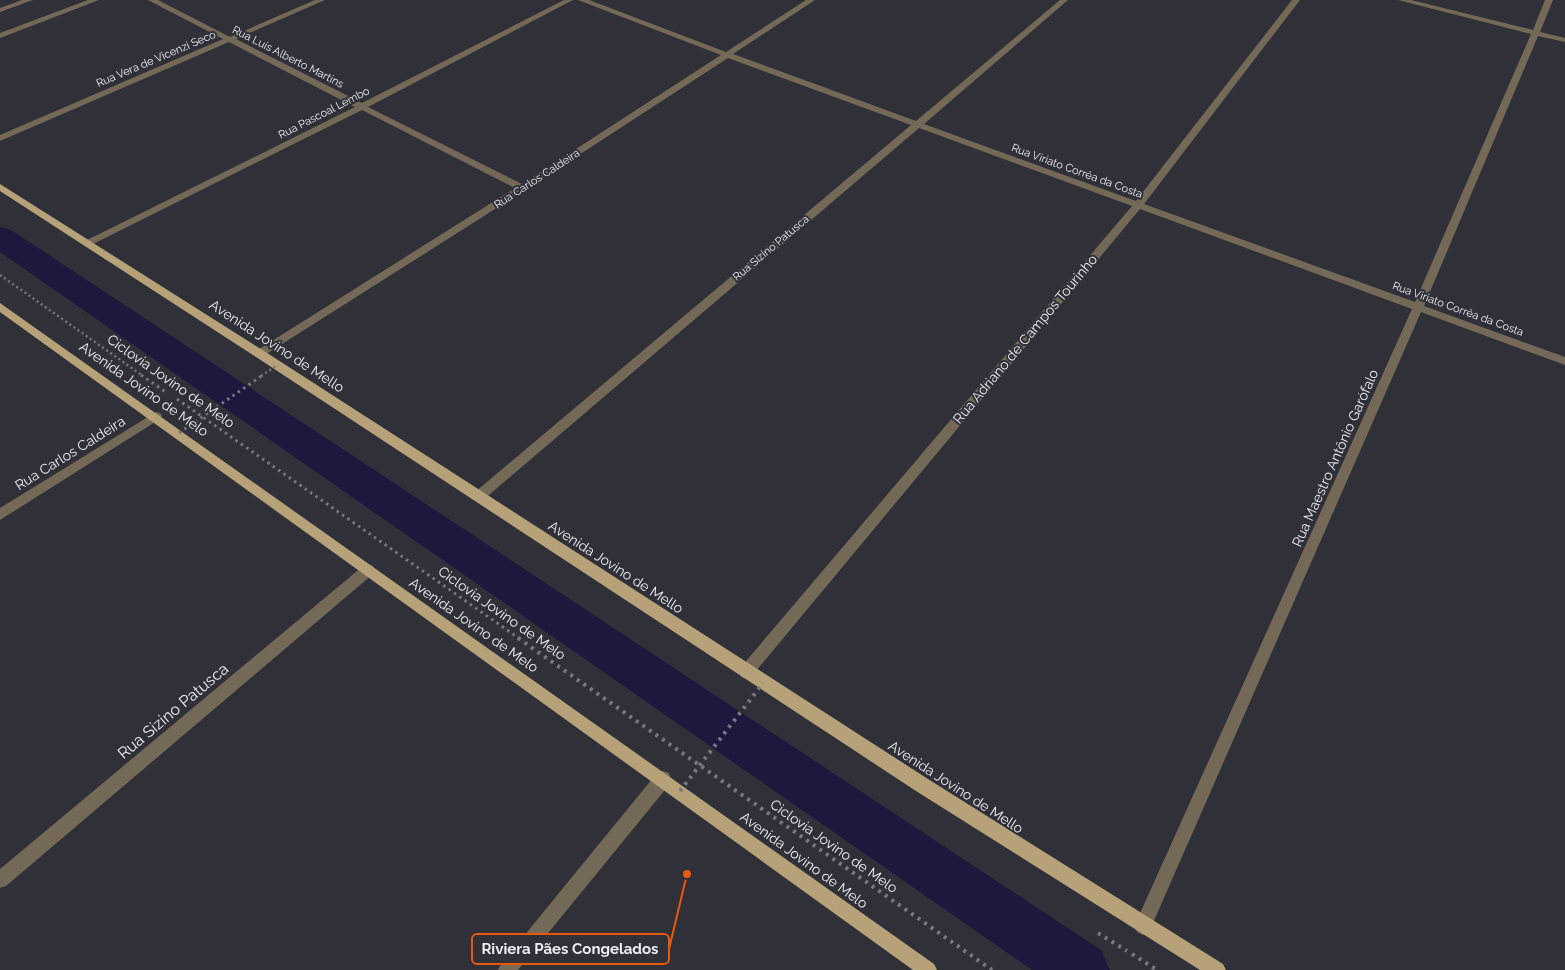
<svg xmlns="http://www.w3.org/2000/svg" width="1565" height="970" viewBox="0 0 1565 970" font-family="Raleway,sans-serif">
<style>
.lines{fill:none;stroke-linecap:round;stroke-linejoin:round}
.canal{fill:#1d183e;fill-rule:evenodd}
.path-far2{stroke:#77787e;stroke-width:2.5;stroke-dasharray:2 3;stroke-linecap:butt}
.path-far1{stroke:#77787e;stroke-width:3;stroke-dasharray:2.5 4;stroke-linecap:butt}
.path{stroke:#77787e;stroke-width:4;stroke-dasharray:3 5;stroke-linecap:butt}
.minor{fill:#736956;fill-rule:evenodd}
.major{fill:#b6a179;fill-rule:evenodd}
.path-bridge-far2{stroke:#77787e;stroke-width:2.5;stroke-dasharray:2 3;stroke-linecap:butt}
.path-bridge-far1{stroke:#77787e;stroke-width:3;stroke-dasharray:2.5 4;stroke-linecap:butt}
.path-bridge{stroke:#77787e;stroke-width:4;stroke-dasharray:3 5;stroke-linecap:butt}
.labels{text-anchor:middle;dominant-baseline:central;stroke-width:4;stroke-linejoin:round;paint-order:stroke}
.far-street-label{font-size:11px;fill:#ecedf2;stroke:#303038}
.street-label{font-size:14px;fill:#ecedf2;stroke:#303038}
.near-street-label{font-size:16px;fill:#ecedf2;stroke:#303038}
.leader{fill:none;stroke:#e8590c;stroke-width:2}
.callout-dot{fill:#e8590c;stroke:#303038;stroke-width:2}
.callout{fill:#303038;stroke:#e8590c;stroke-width:2}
.callout-label{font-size:15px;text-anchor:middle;font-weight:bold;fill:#ecedf2}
</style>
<rect width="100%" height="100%" fill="#303038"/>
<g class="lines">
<!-- canal -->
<polygon class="canal" points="0,227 11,230 1101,950 1110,970 1032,970 0,252"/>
<!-- path-far2 -->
<polyline class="path-far2" points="0,275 143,376"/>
<!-- path-far1 -->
<g class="path-far1">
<polyline points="141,375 167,393"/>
<polyline points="177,399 520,639"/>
</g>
<!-- path -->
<g class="path">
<polyline points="518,638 992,970"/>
<polyline points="1098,933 1127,951"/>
<polyline points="1132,954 1157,970"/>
</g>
<!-- minor -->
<g class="minor">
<polygon points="22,0 33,0 0,12 0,8"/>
<polygon points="88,0 99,0 0,38 0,33"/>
<polygon points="148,0 158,0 230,37 315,0 325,0 236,39 362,103 564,0 573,0 368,107 522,184 721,55 578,0 589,0 726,52 806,0 815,0 733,54 916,121 1060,0 1068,0 924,124 1136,201 1292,0 1300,0 1144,204 1415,302 1531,34 1398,0 1411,0 1533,30 1545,0 1553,0 1540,32 1565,38 1565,42 1538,36 1424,306 1565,357 1565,365 1421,312 1149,932 1143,935 1137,932 1134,926 1137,920 1412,309 1140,209 751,677 746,679 741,677 739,672 741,667 1132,206 919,128 483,500 475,500 473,496 475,492 911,125 728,58 525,190 260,358 256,357 254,354 256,351 515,188 362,110 91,245 85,245 85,241 355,107 229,42 0,141 0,135 223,39"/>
<polygon points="156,412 160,413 162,416 160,419 0,520 0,508"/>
<polygon points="368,564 373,566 375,570 373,574 6,886 0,888 0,869 363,566"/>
<polygon points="663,771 669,773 671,779 669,785 518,970 498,970 501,964 657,773"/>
</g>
<!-- major -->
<g class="major">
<polygon points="0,184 264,351 928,779 1223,964 1226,970 1200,970 916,791 256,357 0,191"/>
<polygon points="0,303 934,964 937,970 913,970 0,312"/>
</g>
<!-- path-bridge-far2 -->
<polyline class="path-bridge-far2" points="261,376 276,366"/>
<!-- path-bridge-far1 -->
<polyline class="path-bridge-far1" points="179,433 263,375"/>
<!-- path-bridge -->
<polyline class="path-bridge" points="680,791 763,683"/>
</g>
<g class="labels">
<!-- far-street labels -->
<g class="far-street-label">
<text transform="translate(288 57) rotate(27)">Rua Luís Alberto Martins</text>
<text transform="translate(156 59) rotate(-23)">Rua Vera de Vicenzi Seco</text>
<text transform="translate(324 113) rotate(-27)">Rua Pascoal Lembo</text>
<text transform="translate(1077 171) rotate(20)">Rua Viriato Corrêa da Costa</text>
<text transform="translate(537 179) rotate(-33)">Rua Carlos Caldeira</text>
<text transform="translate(771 248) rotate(-40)">Rua Sizino Patusca</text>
<text transform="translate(1458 309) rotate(20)">Rua Viriato Corrêa da Costa</text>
</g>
<!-- street labels -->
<g class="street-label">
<text transform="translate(1025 339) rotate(-50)">Rua Adriano de Campos Tourinho</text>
<text transform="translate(277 346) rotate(33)">Avenida Jovino de Mello</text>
<text transform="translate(171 381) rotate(35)">Ciclovia Jovino de Melo</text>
<text transform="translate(144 389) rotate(35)">Avenida Jovino de Melo</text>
<text transform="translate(70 453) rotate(-32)">Rua Carlos Caldeira</text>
<text transform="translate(1335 458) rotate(-66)">Rua Maestro Antônio Garófalo</text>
<text transform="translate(616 567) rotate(33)">Avenida Jovino de Mello</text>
<text transform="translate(502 613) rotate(35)">Ciclovia Jovino de Melo</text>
<text transform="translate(474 625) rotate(35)">Avenida Jovino de Melo</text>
<text transform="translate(956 787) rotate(33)">Avenida Jovino de Mello</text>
<text transform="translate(834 846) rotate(35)">Ciclovia Jovino de Melo</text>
<text transform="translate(804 860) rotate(36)">Avenida Jovino de Melo</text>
</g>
<!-- near-street labels -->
<g class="near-street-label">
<text transform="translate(173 711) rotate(-40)">Rua Sizino Patusca</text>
</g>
</g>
<!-- callouts -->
<path class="leader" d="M687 874L669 949"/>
<circle class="callout-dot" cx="687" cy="874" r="5"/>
<rect class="callout" x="472" y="934" width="197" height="30" rx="5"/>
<g class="callout-label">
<text x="570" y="954">Riviera Pães Congelados</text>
</g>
</svg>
